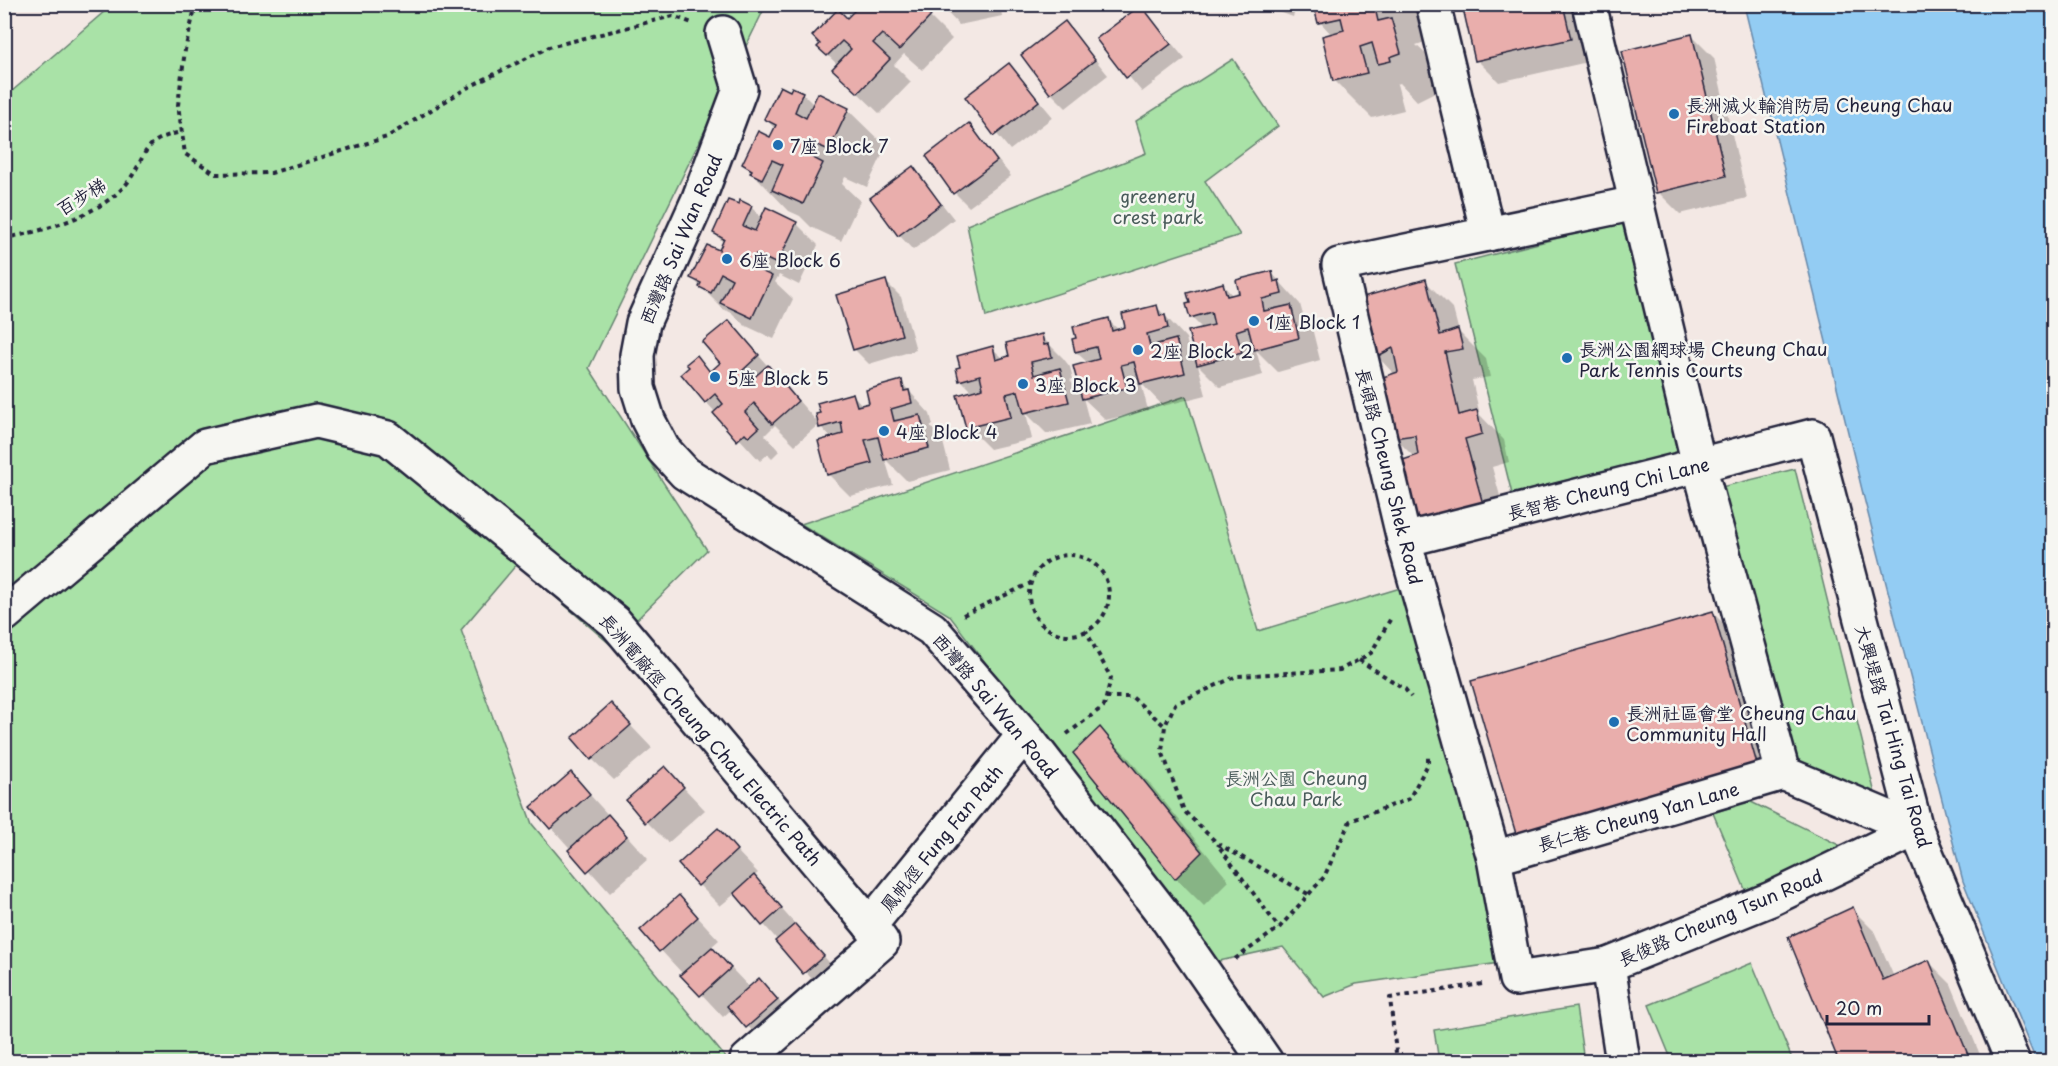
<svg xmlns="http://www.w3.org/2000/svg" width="2058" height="1066" viewBox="0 0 2058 1066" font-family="'Playpen Sans','LXGW WenKai TC',sans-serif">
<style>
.green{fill:#a9e2a7;stroke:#668271;stroke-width:1.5}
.water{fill:#93ccf3;stroke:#6688a9;stroke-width:1.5}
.shadow{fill:#0003;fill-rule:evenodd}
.building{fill:#e9aeac;stroke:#22223b;stroke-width:1.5}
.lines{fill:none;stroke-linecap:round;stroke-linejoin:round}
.minor-casing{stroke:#22223b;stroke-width:38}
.path{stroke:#22223b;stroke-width:4;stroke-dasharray:4.5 4.5;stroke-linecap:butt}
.minor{stroke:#f6f6f2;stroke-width:33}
.poi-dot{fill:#1f6fb2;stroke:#f6f6f2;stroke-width:2}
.labels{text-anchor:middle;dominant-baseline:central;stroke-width:5;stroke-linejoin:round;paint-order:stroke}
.poi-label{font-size:18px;fill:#22223b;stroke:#f6f6f2;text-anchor:start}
.park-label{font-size:18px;fill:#4a5c5b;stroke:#f6f6f2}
.street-label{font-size:18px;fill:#22223b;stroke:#f6f6f2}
</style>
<rect width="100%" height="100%" fill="#f3e8e4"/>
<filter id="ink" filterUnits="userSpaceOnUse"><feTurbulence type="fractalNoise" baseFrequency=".0167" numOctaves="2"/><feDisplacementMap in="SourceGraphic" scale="12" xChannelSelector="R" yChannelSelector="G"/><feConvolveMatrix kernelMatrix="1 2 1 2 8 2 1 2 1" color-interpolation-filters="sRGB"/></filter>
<g filter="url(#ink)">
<!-- green -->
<g class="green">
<polygon points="112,5 766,5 589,368 707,550 611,645 517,564 461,630 532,824 726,1058 725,1061 5,1061 4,98"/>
<polygon points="1233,59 1278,126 1205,181 1240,235 986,317 967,225 1146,153 1136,121"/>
<polygon points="1622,222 1680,452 1512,494 1455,264"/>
<polygon points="1186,396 1258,631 1407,586 1482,863 1499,963 1356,984 1324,997 1283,947 1215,962 949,615 801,524"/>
<polygon points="1795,469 1878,806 1788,763 1721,487"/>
<polygon points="1749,801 1851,851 1747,894 1713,813"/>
<polygon points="1752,963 1793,1061 1672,1061 1649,1005"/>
<polygon points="1576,1007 1584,1061 1439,1061 1434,1030"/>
</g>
<!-- water -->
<polygon class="water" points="1744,5 2053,5 2053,1061 2036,1061 1963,881 1865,502"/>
<!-- shadow -->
<g class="shadow">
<polygon points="854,4 917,4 952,39 922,70 904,54 894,65 911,82 880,114 856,91 838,65 819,47 858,9"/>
<polygon points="939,4 1000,4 1002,16 959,25"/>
<polygon points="1010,4 1055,4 1018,13"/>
<polygon points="1258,4 1297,4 1293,17"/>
<polygon points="1315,4 1412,4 1415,8 1425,42 1416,45 1429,57 1437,91 1417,101 1400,83 1397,84 1404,110 1372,118 1335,81 1324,37 1332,35 1320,22"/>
<polygon points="1464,4 1579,4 1592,61 1499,82 1477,60"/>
<polygon points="1141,7 1185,59 1142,92 1098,40"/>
<polygon points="1065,23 1108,75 1066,108 1051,93"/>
<polygon points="1692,36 1714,58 1747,198 1680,214 1658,192"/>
<polygon points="1009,65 1053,117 1010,150 967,98"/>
<polygon points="792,89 803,94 814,105 848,110 886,147 867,187 845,177 842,184 860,201 841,241 811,227 800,216 789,211 744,164 771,139 775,129 766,119"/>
<polygon points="969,125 1011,176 969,207 955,193"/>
<polygon points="913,168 954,219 913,250 899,235"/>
<polygon points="751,207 762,218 767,209 796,223 818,245 799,285 779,275 775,282 793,299 774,339 744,325 732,313 723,309 692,278 720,252 724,243 714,233"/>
<path d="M 1271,272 L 1300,304 L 1303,315 L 1300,316 L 1312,328 L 1320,360 L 1278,372 L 1256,350 L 1263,375 L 1220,387 L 1198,365 L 1206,395 L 1163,406 L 1141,383 L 1148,410 L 1106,420 L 1083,398 L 1090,424 L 1047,434 L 1026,413 L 1032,439 L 990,449 L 968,427 L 973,392 L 961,380 L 992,348 L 1004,359 L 1011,357 L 1041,336 L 1063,358 L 1070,367 L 1073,379 L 1070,380 L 1082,392 L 1088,363 L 1076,352 L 1108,320 L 1119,330 L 1127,328 L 1157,307 L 1186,338 L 1189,350 L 1186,351 L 1197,362 L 1203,329 L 1191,317 L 1223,285 L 1233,296 L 1241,294 ZM 1134,385 L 1135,387 L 1097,397 L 1097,394 Z"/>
<polygon points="1425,281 1453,309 1459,332 1486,359 1490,377 1472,380 1480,415 1504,440 1509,462 1492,467 1510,532 1443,548 1415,520 1415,458 1395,438 1395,375 1377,356"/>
<polygon points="886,282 901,297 916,350 869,364 854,349"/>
<polygon points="729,322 819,424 795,445 775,425 765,435 779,451 772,458 768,454 760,461 706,402 691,367 696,357 712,372 722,364"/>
<polygon points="901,382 930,414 933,425 930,426 942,438 950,470 907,481 885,459 893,485 850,496 828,474 832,439 821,427 853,395 863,406 871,404"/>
<polygon points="1712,612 1740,640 1784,792 1545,861 1517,833"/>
<polygon points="611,705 652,748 614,780 592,759"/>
<polygon points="1100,729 1128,757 1229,881 1204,906 1176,878 1075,753"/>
<polygon points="665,768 705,810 668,843 646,821"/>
<polygon points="571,774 648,859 610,893 533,807"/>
<polygon points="717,830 758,873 753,877 844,979 826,995 736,893 720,906 699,885"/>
<polygon points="679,897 719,940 711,947 750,988 759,980 799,1022 769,1049 732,1009 723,1017 642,930"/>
<polygon points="1852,909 1874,931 1894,977 1929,962 1951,984 1983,1062 1840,1062"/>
</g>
<!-- building -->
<g class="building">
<polygon points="852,4 880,4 887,11 894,4 919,4 931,16 899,50 882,34 873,43 890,59 858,93 832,69 851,49 842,41 827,56 817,47 820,44 812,36 838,9 847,18 856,9"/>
<polygon points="1313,4 1388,4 1375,8 1378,21 1391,18 1401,53 1390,57 1391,61 1378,64 1372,43 1360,47 1367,73 1333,81 1322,36 1344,30 1341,18 1318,23"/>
<polygon points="1462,4 1563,4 1571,39 1475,61"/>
<polygon points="1141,5 1171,44 1126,78 1096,39"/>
<polygon points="1065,21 1095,60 1050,94 1021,55"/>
<polygon points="1692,34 1726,176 1656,193 1622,51"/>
<polygon points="1009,63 1039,101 994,136 965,97"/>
<polygon points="780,86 790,91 792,87 803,92 795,112 806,118 818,93 849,108 829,150 808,141 802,152 823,163 803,204 772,190 783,165 772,160 762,179 750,173 752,170 742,164 758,131 770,137 776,125 764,119"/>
<polygon points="969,123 997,161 953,194 926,156"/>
<polygon points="913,166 941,204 898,236 870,198"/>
<polygon points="728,200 739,204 740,200 752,206 743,226 755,231 766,207 797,222 777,264 756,254 750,266 772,276 752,318 720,303 732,279 721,273 711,293 699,287 701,283 690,278 707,245 719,250 724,239 713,233"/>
<polygon points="1272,271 1274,282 1279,280 1282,294 1262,299 1264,311 1291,305 1299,338 1254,350 1248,327 1236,331 1242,353 1197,365 1188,331 1214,325 1211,312 1190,318 1186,304 1190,303 1187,293 1223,283 1227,296 1239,293 1236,280"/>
<polygon points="1426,279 1440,335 1458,329 1463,349 1445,352 1459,415 1477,410 1482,434 1465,439 1483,504 1413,521 1400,461 1418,455 1415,435 1394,438 1380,378 1398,372 1393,348 1376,357 1363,297"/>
<polygon points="886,280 902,335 853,350 836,295"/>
<polygon points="1157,305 1160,316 1165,315 1168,328 1147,334 1150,346 1176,339 1185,373 1140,384 1134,362 1121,365 1127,388 1082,399 1073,366 1099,359 1096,347 1075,352 1072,339 1076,338 1073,327 1109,318 1112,331 1125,327 1122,314"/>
<polygon points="729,320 759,355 742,371 750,381 768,365 798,401 772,424 754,403 745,412 759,428 749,437 745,433 737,441 713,413 723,404 715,394 705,403 681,374 689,367 686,364 697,355 710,372 720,363 702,342"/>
<polygon points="1042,334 1044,345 1049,344 1052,357 1031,362 1034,375 1060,368 1069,402 1024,413 1018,391 1006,394 1011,417 966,428 957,395 983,388 980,375 959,381 956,368 960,367 957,356 993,346 996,360 1009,356 1006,343"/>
<polygon points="902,380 904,391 909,390 912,403 891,409 894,421 920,415 929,448 884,460 878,437 865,440 872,463 827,475 818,441 843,434 841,422 819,428 816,414 820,413 817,403 853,393 857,406 869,403 866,390"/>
<polygon points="1713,611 1757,764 1516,834 1471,681"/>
<polygon points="611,703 631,725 591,760 572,738"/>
<polygon points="1100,727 1202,852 1175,879 1073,753"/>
<polygon points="665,766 684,787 645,823 626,800"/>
<polygon points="571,772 590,794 550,829 531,807"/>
<polygon points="608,814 627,836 587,872 568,850"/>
<polygon points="718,828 737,850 698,886 678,864"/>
<polygon points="754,875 782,908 762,926 734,893"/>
<polygon points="679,895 698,917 659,952 640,930"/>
<polygon points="1853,907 1883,980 1929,960 1971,1062 1839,1062 1788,937"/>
<polygon points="795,924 824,956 803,974 775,941"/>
<polygon points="712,947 731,968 700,996 680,975"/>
<polygon points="759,978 778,1000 746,1028 727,1006"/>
</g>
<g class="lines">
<defs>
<g id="minor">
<polyline points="1433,4 1488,234"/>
<polyline points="1589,4 1699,465 1783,773 1916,829"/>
<polyline points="723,33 740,89 698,201 643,323 637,355 638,388 648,420 663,449 685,473 932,629 1030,742 1168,920 1266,1062"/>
<polyline points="1636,203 1339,265 1404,540 1494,858 1516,979 1608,965 1771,899 1916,829"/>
<polyline points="1404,540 1813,436 1916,829 2013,1062"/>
<polyline points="4,615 205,446 316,421 388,438 615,622 870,925"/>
<polyline points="1494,858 1783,773"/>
<polyline points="1608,965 1623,1062"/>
<polyline points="747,1060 882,942 870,925 1024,735"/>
</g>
</defs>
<!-- minor casing -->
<use href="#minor" class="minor-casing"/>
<!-- path -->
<g class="path">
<polyline points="196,4 185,50 178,105 185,154 216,174 271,173 387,137 467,88 549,47 673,16 692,23"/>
<path d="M 4,238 C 43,232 103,214 128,182 C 148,154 141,140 182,132"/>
<circle cx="1069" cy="595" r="40"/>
<polyline points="963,615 1031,583"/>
<polyline points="1359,660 1405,689 1411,697"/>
<polyline points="1106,697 1132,697 1165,726"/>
<polyline points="1067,734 1104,706 1111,678 1086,631"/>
<polyline points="1220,848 1279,928"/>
<polyline points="1308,894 1218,844 1184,811 1162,751 1165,726 1175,704 1237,676 1340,670 1371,653 1391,618"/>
<polyline points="1235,959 1279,928 1324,877 1350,821 1409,799 1428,764 1428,757"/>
<polyline points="1397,1062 1390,998 1482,984"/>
</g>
<!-- minor -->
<use href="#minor" class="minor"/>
</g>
</g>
<!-- markers -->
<g class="poi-dot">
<circle cx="1674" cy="114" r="6"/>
<circle cx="778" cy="145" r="6"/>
<circle cx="727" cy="259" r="6"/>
<circle cx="1254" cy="321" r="6"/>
<circle cx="1138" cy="350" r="6"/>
<circle cx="1567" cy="358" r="6"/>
<circle cx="715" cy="377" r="6"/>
<circle cx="1023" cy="384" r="6"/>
<circle cx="884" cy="431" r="6"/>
<circle cx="1614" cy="722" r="6"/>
</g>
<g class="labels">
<!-- poi labels -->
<g class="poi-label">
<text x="1686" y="104">長洲滅火輪消防局 Cheung Chau<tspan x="1686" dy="21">Fireboat Station</tspan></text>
<text x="790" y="145">7座 Block 7</text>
<text x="739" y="259">6座 Block 6</text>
<text x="1266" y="321">1座 Block 1</text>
<text x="1579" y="348">長洲公園網球場 Cheung Chau<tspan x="1579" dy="21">Park Tennis Courts</tspan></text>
<text x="1150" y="350">2座 Block 2</text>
<text x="727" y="377">5座 Block 5</text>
<text x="1035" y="384">3座 Block 3</text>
<text x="896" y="431">4座 Block 4</text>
<text x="1626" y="712">長洲社區會堂 Cheung Chau<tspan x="1626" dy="21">Community Hall</tspan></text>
</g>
<!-- park labels -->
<g class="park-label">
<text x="1158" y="195">greenery<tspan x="1158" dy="21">crest park</tspan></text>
<text x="1296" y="777">長洲公園 Cheung<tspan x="1296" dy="21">Chau Park</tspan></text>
</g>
<!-- street labels -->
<g class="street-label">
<text transform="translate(81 196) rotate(-31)">百步梯</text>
<text transform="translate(680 239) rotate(-67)">西灣路 Sai Wan Road</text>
<text transform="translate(1390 476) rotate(76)">長碩路 Cheung Shek Road</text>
<text transform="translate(1608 488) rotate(-14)">長智巷 Cheung Chi Lane</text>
<text transform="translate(996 705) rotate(50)">西灣路 Sai Wan Road</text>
<text transform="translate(1894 736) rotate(74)">大興堤路 Tai Hing Tai Road</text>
<text transform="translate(711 739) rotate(49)">長洲電廠徑 Cheung Chau Electric Path</text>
<text transform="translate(1638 816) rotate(-16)">長仁巷 Cheung Yan Lane</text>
<text transform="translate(941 838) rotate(-51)">鳳帆徑 Fung Fan Path</text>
<text transform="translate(1720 917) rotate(-23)">長俊路 Cheung Tsun Road</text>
</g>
</g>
<!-- margin -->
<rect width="2058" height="1066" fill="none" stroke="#f6f6f2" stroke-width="24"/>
<rect x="12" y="12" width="2034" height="1042" fill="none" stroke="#22223b" stroke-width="2" filter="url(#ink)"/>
<!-- scale -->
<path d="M1827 1015v9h102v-9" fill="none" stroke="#22223b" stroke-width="3"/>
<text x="1836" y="1015" font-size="18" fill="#22223b" stroke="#f6f6f2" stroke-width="4.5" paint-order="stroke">20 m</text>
</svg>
